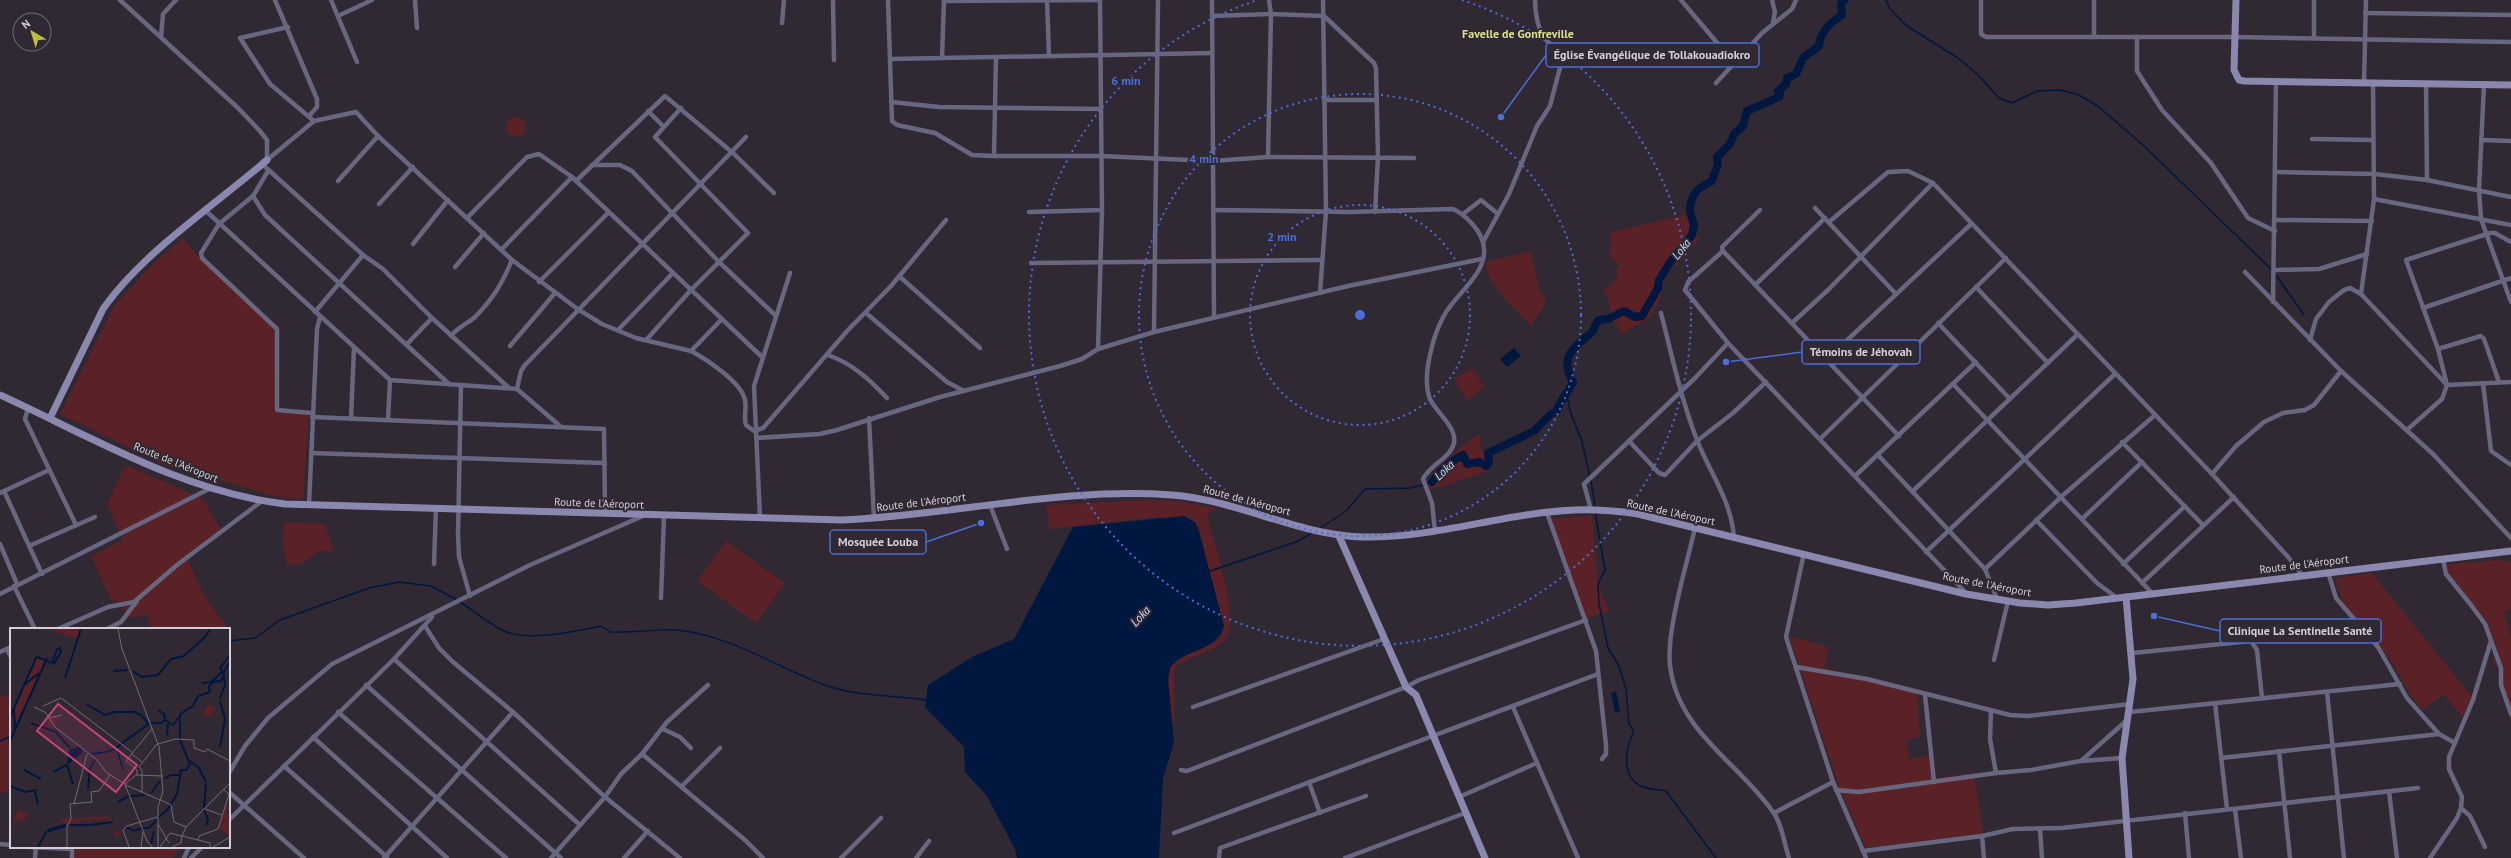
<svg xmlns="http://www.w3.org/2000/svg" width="2511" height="858" viewBox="0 0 2511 858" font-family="'PT Sans',sans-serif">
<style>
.green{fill:#5a2227}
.water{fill:#001740}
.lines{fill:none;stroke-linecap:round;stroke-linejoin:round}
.stream{stroke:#001740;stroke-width:1.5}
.river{stroke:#001740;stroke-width:8}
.street{stroke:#68677f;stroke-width:4.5}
.secondary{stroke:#8a88af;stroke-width:7}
.ring{fill:none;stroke:#4b6ed8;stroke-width:2;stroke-dasharray:2 4}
.labels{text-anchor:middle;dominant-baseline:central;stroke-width:4;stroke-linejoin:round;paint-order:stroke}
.street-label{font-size:11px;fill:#d4cfd6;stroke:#302832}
.neighbourhood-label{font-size:12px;font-weight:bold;fill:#dfdf90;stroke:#302832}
.water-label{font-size:12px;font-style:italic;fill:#cadffc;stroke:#302832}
.inset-river{fill:none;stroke:#001740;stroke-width:2}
.inset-road{fill:none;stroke:#726b74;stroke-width:1}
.view{fill:#c6467a;fill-opacity:0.15;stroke:#c6467a;stroke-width:2}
.inset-edge{fill:none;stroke:#d4cfd6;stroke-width:2}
.centre{fill:#4b6ed8;stroke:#302832;stroke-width:2}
.ring-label{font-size:12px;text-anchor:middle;font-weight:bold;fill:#4b6ed8;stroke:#302832;stroke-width:4;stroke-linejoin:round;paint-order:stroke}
.leader{fill:none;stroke:#4b6ed8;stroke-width:1.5}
.callout-dot{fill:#4b6ed8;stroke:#302832;stroke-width:1.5}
.callout{fill:#302832;stroke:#4b6ed8;stroke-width:1.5}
.callout-label{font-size:12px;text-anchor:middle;font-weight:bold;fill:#d4cfd6}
</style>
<rect width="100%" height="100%" fill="#302832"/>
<!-- green -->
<g class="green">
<circle cx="516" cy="127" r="10"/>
<polygon points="1689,214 1693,231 1700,238 1694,246 1686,250 1687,255 1665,274 1666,277 1659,290 1661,296 1651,317 1622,334 1612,317 1608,298 1603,290 1613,284 1618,275 1615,271 1619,264 1610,258 1611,232"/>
<polygon points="183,238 199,257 272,326 276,338 274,412 309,415 303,499 274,496 162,464 60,414 114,306 153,264"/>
<path d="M 1531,251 L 1538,286 L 1546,302 L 1531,326 C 1515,308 1486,286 1486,262 Z"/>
<polygon points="1472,368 1485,387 1467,400 1454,380"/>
<path d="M 1480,434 L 1481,449 L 1490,464 L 1489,471 L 1430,490 L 1427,483 C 1436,466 1464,444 1480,434 Z"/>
<polygon points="125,465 202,498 221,529 186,556 204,595 228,629 151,629 147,614 129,618 121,602 111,600 91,556 123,540 107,504"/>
<path d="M 1151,500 L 1175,501 L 1216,508 L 1207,515 C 1213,539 1240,619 1226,638 C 1215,653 1191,655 1176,666 L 1174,675 L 1175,721 L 1171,723 L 1168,679 L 1170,668 C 1183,649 1211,653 1222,633 L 1221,614 L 1195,522 L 1158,517 L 1049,529 L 1046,505 Z"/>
<polygon points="1592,516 1598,584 1609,611 1585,619 1550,519"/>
<polygon points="284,522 325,524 334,553 320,550 302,563 287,566 283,545"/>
<polygon points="726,541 785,583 756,623 697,581"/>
<path d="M 2497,560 L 2511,562 L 2511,609 L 2504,611 L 2511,637 L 2511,721 L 2499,685 L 2499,668 L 2491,660 L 2499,653 C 2487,618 2465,592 2441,565 Z"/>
<polygon points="2372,573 2472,697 2463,717 2443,694 2423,710 2411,696 2394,666 2380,646 2343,602 2335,578"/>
<polygon points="1789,636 1829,647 1824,668 1917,690 1920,737 1907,739 1909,759 1932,755 1935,778 1974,773 1983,834 1866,848 1839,787"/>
<polygon points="11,694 11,789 0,794 0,697"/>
<polygon points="76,847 179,847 173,858 75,858"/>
</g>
<!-- water -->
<g class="water">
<polygon points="1514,348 1521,356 1507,367 1500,359"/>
<path d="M 1184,516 L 1195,522 L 1199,531 L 1224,626 C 1217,653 1185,647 1170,668 L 1168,679 L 1174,743 L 1163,778 L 1159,858 L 1017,858 L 1015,849 L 987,796 L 965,772 L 964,747 L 925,707 L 928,685 L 974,656 L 1014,639 L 1073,527 Z"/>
<polygon points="1616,691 1620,712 1615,713 1611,693"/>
</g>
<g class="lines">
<!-- stream -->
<g class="stream">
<polyline points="1886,0 1890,9 1907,26 1958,58 1978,75 1999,98 2012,103 2037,91 2060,90 2079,95 2099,107 2144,146 2271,269"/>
<polyline points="2275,274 2304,315"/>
<polyline points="1567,395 1570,411 1582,442 1590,477"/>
<polyline points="1591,480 1595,508"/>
<polyline points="1426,484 1432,482"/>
<path d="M 1595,512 L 1605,570 L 1598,584 L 1599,604 L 1608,648 L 1619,666 L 1626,689 L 1629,724 L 1634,731 C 1626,747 1620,776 1641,786 C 1648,790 1658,789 1666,791 L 1716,858"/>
<polyline points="1319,529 1346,511 1365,489 1410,488 1423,485"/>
<polyline points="1207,572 1296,542 1312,533"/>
<path d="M 460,602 C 474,611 489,624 504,631 C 528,642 576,631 601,626 L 610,632 C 632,633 655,629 677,630 C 731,635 779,669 828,686 C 860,697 894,695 927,700"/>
<polyline points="229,641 255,638 280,620 369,588 399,582 431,586 457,600"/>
<polyline points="0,741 11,736"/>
</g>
<!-- river -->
<g class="river">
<path d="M 1690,208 C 1692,192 1698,188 1712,181 L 1718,164 L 1717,157 L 1730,144 L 1734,134 L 1743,126 L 1747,111 L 1779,97 L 1780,94 L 1778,91 L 1786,84 L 1787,78 L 1796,74 L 1803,58 L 1819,46 C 1820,32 1831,22 1842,15 L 1841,4 L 1844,0"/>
<path d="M 1432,482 C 1441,470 1450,461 1463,455 L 1467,464 L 1479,462 L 1486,466 L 1489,462 L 1488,453 L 1534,431 L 1551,414 L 1557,411 C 1558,403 1569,391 1573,382 C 1559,357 1573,348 1591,333 C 1596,329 1594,323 1599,320 L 1608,319 L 1624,311 L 1635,317 L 1642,316 L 1658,288 L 1659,280 L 1669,264 L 1692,235 L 1694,225 L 1690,212"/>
</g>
<!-- street -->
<g class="street">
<polyline points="120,0 237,107 259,130 267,140 267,160"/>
<polyline points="275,0 317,99 317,107 309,116"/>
<polyline points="331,0 357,62"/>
<polyline points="415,0 417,28"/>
<polyline points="833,0 834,60"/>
<polyline points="888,0 892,121 897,125 935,133 972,155 994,156"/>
<polyline points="1047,0 1049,55"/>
<polyline points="1212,0 1214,318"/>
<polyline points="1681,0 1724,51 1736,62"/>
<polyline points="1772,0 1775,12 1773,22"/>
<polyline points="1981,0 1981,34 1986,37 2235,37 2511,42"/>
<polyline points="944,1 1100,0"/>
<polyline points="2365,13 2511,15"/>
<polyline points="338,16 372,0"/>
<polyline points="1212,16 1271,14 1324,16 1374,63 1376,68 1378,157 1375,212"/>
<polyline points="782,23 784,0"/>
<polyline points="288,27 240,38 270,84 314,121"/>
<polyline points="161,37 163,14 176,0"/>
<polyline points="2094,37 2094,0"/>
<polyline points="2137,37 2137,71 2162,110 2211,163 2248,218 2275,231"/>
<polyline points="2314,38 2314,0"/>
<polyline points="996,57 994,156 1100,156 1212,161 1268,157 1414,158"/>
<polyline points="942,58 944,0"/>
<polyline points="890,59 1212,53"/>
<polyline points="1716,83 1762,33 1792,9 1796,0"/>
<polyline points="2364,83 2366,0"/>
<polyline points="2426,83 2427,180"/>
<polyline points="2484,84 2479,190 2481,219 2511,302"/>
<polyline points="1324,100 1376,100"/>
<polyline points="891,102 939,107 1101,109"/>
<polyline points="648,111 663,126"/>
<polyline points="2312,139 2373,140"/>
<polyline points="2481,140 2511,141"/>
<polyline points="1268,157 1271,14 1269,0"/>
<polyline points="267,160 314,121 356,112 378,136 512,260 579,310 602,324 636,338 691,351 721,320"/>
<polyline points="262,164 363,255 383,269 432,318 509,388"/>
<polyline points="592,165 620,165 632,171 719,262 775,315"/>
<polyline points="268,171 253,196 219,224 201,253 202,258 277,329 277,410 312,413"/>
<polyline points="2275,172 2375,174 2427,180 2511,197"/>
<polyline points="338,181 378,136"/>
<polyline points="576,181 665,96 733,153 774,193"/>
<polyline points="253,196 265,215 449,384"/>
<polyline points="2374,199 2511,225"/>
<polyline points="379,204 413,167"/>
<polyline points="1815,208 1896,294"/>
<path d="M 1213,210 L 1350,212 L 1453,209 C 1466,215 1483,232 1484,248 C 1486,271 1464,288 1452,304 C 1443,314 1438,327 1434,339 C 1429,357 1423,381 1430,399 C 1436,412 1457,427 1454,443 C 1451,458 1429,465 1423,479 L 1432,503 L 1435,531"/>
<polyline points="1760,210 1722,247 1723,251 1899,436"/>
<polyline points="206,211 390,380 517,389 560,426"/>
<polyline points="1029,212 1102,210"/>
<polyline points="1463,214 1481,200 1498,214"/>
<polyline points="467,218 527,157 539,154 572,177 762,357"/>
<polyline points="2275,220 2372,221"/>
<polyline points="1829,222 1888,172 1908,171 1933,183 2212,474 2289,558 2302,575"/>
<path d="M 1483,242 L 1509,194 L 1537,126 L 1550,106 L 1563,56 L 1562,49 C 1558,46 1552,46 1548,42 C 1538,33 1535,13 1535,0"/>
<polyline points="413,244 448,200"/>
<polyline points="502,249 572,177"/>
<polyline points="1723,251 1688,282 1685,290 1728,343 1966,593"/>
<polyline points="1031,263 1321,260"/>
<polyline points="455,267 484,233"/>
<polyline points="2275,270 2319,269 2367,254"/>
<polyline points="2245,272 2341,371 2433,454 2511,538"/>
<polyline points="899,276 980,348"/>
<polyline points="539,282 608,213"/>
<polyline points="1755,285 1825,218"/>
<polyline points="1976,287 2048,363"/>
<polyline points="1320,293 1326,211 1323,0"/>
<polyline points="2361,294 2374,199 2373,83"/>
<polyline points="2273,302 2276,82"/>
<polyline points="2423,308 2511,278"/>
<polyline points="315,312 363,255"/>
<polyline points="866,313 947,382 964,391"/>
<path d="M 1661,313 C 1672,356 1681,399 1697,440 C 1710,473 1731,500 1734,537"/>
<polyline points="1792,323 1829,289 1933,183"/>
<polyline points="1938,323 2010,399"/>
<polyline points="618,330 672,274"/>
<polyline points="1154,332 1158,0"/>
<path d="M 451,336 C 458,327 467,324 475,317 C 493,299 503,282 512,260"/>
<polyline points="647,339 690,291 748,233 655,137 681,108"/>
<polyline points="2310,340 2316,319 2329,302 2344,290 2350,288 2361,294 2447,385 2511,382"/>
<polyline points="407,344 432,318"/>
<polyline points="510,346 555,293"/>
<polyline points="1098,349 1102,210 1100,0"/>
<polyline points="2438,349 2481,336 2484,339 2499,382"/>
<path d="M 691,351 C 706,359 739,381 744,397 C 748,405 743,416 746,425 L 754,431 L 763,428 L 848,330 L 891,286 L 946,220"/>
<path d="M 828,355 C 853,364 869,379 887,398"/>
<polyline points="1826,360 1971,224"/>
<polyline points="2483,383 2491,451 2511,465"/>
<polyline points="1953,384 2153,594"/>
<polyline points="461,385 458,535 459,557 470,596"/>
<polyline points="517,389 521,371 525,365 746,137"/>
<polyline points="28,408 25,419 76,525"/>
<polyline points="312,417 604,429 605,514"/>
<polyline points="869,418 874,518"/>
<polyline points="351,419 354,348"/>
<polyline points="388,420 390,380"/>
<polyline points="2408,429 2442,399 2447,385 2438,349 2406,260 2490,233 2495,233 2511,242"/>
<polyline points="756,438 820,434 837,430 940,397 1060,366 1082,359 1098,349 1154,332 1348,286 1482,259"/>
<polyline points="1820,439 2006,258"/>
<polyline points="1629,441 1659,473 1665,475 1697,441 1733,413 1766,382"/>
<polyline points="2122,442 2203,525"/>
<polyline points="311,453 605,463"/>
<polyline points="1878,455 1985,569 1997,599"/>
<polyline points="2212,474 2236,446 2264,422 2283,413 2305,410 2314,405 2341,371"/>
<polyline points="1855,476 1976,362"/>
<polyline points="4,491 42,574"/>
<polyline points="1913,491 2077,335"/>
<polyline points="0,493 49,470"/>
<polyline points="309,505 317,329 320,317"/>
<polyline points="990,505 1007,549"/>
<polyline points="1591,510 1584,484 1695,378 1728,343"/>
<polyline points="1547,513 1596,651 1606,745 1606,754 1602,759"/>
<polyline points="760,518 754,386 790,273"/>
<polyline points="2082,519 2142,462"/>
<polyline points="2036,520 2097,583 2117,598"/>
<path d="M 1695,528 C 1687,564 1666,631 1670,665 C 1677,731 1739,763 1773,812 C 1782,823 1784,844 1789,858"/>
<polyline points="0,544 17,584"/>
<polyline points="29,546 95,517"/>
<polyline points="1926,552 2115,374"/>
<polyline points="1804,553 1786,637 1833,782 1866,858"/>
<polyline points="2443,559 2446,574 2471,605 2485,624 2501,668 2501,685 2511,714"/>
<polyline points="434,564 436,508"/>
<polyline points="2123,564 2185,506"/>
<polyline points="1985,569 2061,497 2155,415"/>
<polyline points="2328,572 2336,598 2378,647 2407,698 2439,734 2455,743"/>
<polyline points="2142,583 2234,497"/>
<polyline points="14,586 35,629"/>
<polyline points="0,594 209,489"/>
<polyline points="661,598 664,516"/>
<polyline points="425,626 439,648 453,662 513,712 605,797 680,858"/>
<polyline points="58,629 108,607 134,602 177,565 262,501"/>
<polyline points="107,629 121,622 137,601"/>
<polyline points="7,650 11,657"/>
<polyline points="0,652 11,647"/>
<polyline points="2133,653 2251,641 2257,650 2262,698"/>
<polyline points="394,659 580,825"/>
<polyline points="1994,660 2008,601"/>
<polyline points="1796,667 1867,679 2010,715 2027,716 2130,704"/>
<polyline points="366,685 561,858"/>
<polyline points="2327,692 2344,858"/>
<polyline points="1925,695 1934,782"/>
<polyline points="2215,703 2227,809"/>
<polyline points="1193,707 1384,639"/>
<polyline points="1513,707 1578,858"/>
<polyline points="1991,710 1990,739 1996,773"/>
<polyline points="338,712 506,858"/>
<polyline points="2130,712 2400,684"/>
<polyline points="663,729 680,737 691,748"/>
<polyline points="313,737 447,858"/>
<polyline points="2279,751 2290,858"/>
<polyline points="642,754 745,840 763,858"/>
<polyline points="2221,758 2439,734"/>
<polyline points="2081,761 2122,758"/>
<polyline points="284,766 387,857"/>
<polyline points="1181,770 1187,771 1406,687 1419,680 1586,620"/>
<polyline points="229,773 245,746 268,718 332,664 530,565 643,516"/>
<polyline points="1309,782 1320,813"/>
<polyline points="682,786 720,748"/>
<polyline points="1836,790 1859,792 1996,773 2031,770 2081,761 2126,721"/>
<polyline points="2389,791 2397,858"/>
<polyline points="229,792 304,858"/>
<polyline points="1459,797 1537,763"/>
<polyline points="2461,808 2470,816 2485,847"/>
<polyline points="2235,809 2241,858"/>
<polyline points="1774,813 1833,782"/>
<polyline points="2185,813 2189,858"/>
<polyline points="229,820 394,659 432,617"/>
<polyline points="2040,829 2042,858"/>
<polyline points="1174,833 1598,674"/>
<polyline points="1982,836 1984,858"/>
<polyline points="0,844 11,845"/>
<polyline points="27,847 72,849"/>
<polyline points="1863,851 1982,836 2013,829 2062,828 2125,821 2418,788"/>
<polyline points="35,858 36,847"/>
<polyline points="72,858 72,848"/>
<polyline points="184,858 189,847"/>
<polyline points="191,858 202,847"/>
<polyline points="384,858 513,712"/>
<polyline points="551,858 605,797 621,774 642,754 667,722 708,685"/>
<polyline points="624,858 648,831"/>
<polyline points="841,858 881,818"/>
<polyline points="916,858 929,841"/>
<polyline points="1219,858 1220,848 1366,796"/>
<polyline points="1345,858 1465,813"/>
<polyline points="2430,858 2457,818 2461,808 2462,797 2449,769 2449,757 2473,700 2491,641"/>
</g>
<!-- secondary -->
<g class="secondary">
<polyline points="2236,0 2234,70 2239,80 2244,81 2511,85"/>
<path d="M 0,395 C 92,437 183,492 285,504 L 842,520 C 952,515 1062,487 1172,495 C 1237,500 1298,535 1361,537 C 1433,539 1503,513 1574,510 C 1596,509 1617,511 1638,514 L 1966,594 L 2020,603 L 2048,605 L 2076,603 L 2511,551"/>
<path d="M 50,418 L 103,309 C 142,253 215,205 267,160"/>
<polyline points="1339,536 1406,687 1416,695 1485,858"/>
<polyline points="2126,597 2133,679 2122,758 2129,858"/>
</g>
</g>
<!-- distance rings -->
<g class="ring">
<circle cx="1360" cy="315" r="110"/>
<circle cx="1360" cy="315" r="221"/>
<path d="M1462 0A331 331 0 1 1 1258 0"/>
</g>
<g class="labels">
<!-- street labels -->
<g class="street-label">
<text transform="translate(176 462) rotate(22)">Route de l'Aéroport</text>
<text transform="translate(1247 500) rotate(15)">Route de l'Aéroport</text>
<text transform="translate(921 502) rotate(-7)">Route de l'Aéroport</text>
<text transform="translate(599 503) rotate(2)">Route de l'Aéroport</text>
<text transform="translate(1671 512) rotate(12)">Route de l'Aéroport</text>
<text transform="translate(2304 564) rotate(-7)">Route de l'Aéroport</text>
<text transform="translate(1987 584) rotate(11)">Route de l'Aéroport</text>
</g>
<!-- neighbourhood labels -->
<g class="neighbourhood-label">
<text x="1518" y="33">Favelle de Gonfreville</text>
</g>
<!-- water labels -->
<g class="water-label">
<text transform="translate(1681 249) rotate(-51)">Loka</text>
<text transform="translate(1444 470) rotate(-43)">Loka</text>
<text transform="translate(1140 616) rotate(-47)">Loka</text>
</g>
</g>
<!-- overview -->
<g transform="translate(10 628)">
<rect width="220" height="220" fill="#302832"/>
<path d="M 37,1 L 70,1 L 66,10 ZM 27,30 L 34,34 L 30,44 L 17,53 ZM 27,48 L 27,50 L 5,97 L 3,83 L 15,57 ZM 198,76 L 206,80 L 202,88 L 192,87 ZM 48,88 L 45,99 L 42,96 L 37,103 L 25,99 L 19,102 L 20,98 L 25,99 L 21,93 L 28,94 L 36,100 L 40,90 ZM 220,176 L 220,182 L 217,182 L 216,187 L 220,189 L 220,209 L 217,210 L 218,207 L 209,200 L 216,177 ZM 9,180 L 13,185 L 21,185 L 18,186 L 14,193 L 12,192 L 12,195 L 8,191 L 6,197 L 2,196 ZM 97,188 L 106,197 L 108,201 L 109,204 L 111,204 L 107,209 L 103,205 L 107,204 L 107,199 L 97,191 L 60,194 L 70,194 L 69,196 L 50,195 L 51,191 Z" fill="#5a2227"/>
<path d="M 69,119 L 73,122 L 71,126 L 57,137 L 60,121 Z" fill="#001740"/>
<path class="inset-river" d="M 27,29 L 42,35M 42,35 L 47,21 L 50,20 L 51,24 L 43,37M 103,43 L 118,42M 123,43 L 132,49 L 148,47 L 161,31 L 174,28 L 195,9 L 200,1M 213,45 L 220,34M 55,50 L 71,1M 192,55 L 201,54 L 212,44M 14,57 L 29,45M 210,70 L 215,57 L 214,49M 76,76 L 95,87 L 105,84 L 124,84 L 131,87 L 138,95M 4,81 L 5,102M 148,82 L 154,86 L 155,92M 170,86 L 183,78 L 188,68 L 200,64 L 199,59 L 203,54 L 211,53 L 214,47 L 210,40 L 220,27M 170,86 L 170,111M 0,89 L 27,28M 21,95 L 46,104 L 60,120M 141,95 L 151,95 L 155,92 L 163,97 L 169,89M 126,105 L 140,95M 157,107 L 158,95M 0,113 L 37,30M 111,116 L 126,105M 210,119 L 215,91 L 210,73M 107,121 L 113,142M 96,124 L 105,121 L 111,116M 82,126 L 96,124M 180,133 L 189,140 L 196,154M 14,142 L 31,151M 43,144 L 57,137 L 63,156M 154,151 L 161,147 L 170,147M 0,158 L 15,164 L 27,162M 78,161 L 80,140 L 85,132M 25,164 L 28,176M 141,165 L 150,153M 121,168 L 135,167M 108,174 L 119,168M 194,180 L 196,155M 194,182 L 198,192 L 196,198M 148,190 L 158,181 L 167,166 L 171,142 L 176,142 L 180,136 L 170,112M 60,197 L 79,197M 80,197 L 103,194M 116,199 L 124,203 L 132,200M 133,200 L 139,200 L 147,192M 38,202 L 56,197M 141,216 L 144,203M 28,219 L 36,204 L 56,198"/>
<path class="inset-road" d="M 108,1 L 112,21 L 149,119 L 153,163 L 148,179 L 148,219M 33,78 L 51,70 L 123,125M 24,79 L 35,84 L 45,99 L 86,131 L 97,145 L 115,156 L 116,160M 39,90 L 52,87M 148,116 L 165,111 L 184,112 L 184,120 L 195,124 L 197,121 L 220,133M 122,126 L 132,134M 127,147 L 127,142 L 116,133 L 142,101M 115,156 L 126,147 L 153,148M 116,157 L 150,172M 116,159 L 137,213 L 142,219M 132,164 L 132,142 L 129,139 L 147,116M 151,172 L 161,177 L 164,194 L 176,199M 64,176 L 77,126M 195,181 L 212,187M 148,196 L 159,215M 172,208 L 176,199 L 220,155M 188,212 L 189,208 L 208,201 L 219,166 L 214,162M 57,219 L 57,198 L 61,191 L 60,176 L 82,174 L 81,164 L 89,163 L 100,147M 119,219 L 113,202 L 117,198 L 147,189M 131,219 L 133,204M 150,219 L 160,205 L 200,215 L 200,219M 162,219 L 171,215 L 172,208M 203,219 L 220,209"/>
<path class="view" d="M 48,76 L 127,137 L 106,164 L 27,103 Z"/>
<rect width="220" height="220" class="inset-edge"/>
</g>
<circle cx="1360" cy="315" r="6" class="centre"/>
<g class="ring-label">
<text x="1126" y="85">6 min</text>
<text x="1204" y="163">4 min</text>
<text x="1282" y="241">2 min</text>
</g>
<!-- callouts -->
<path class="leader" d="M1501 117L1546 55M1726 362L1802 352M981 523L926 542M2154 616L2220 631"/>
<g class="callout-dot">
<circle cx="1501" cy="117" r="4"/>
<circle cx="1726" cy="362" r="4"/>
<circle cx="981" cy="523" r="4"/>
<circle cx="2154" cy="616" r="4"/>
</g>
<g class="callout">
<rect x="1546" y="43" width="213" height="24" rx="4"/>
<rect x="1802" y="340" width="118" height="24" rx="4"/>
<rect x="830" y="530" width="96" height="24" rx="4"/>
<rect x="2220" y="619" width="161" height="24" rx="4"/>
</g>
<g class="callout-label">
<text x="1652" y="59">Église Évangélique de Tollakouadiokro</text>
<text x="1861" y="356">Témoins de Jéhovah</text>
<text x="878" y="546">Mosquée Louba</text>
<text x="2300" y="635">Clinique La Sentinelle Santé</text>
</g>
<!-- north arrow -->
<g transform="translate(32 32) rotate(322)"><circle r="19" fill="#302832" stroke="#726b74"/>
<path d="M0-3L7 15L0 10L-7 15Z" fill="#c0be40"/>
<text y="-6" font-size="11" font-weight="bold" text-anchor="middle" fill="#d4cfd6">N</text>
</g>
</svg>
